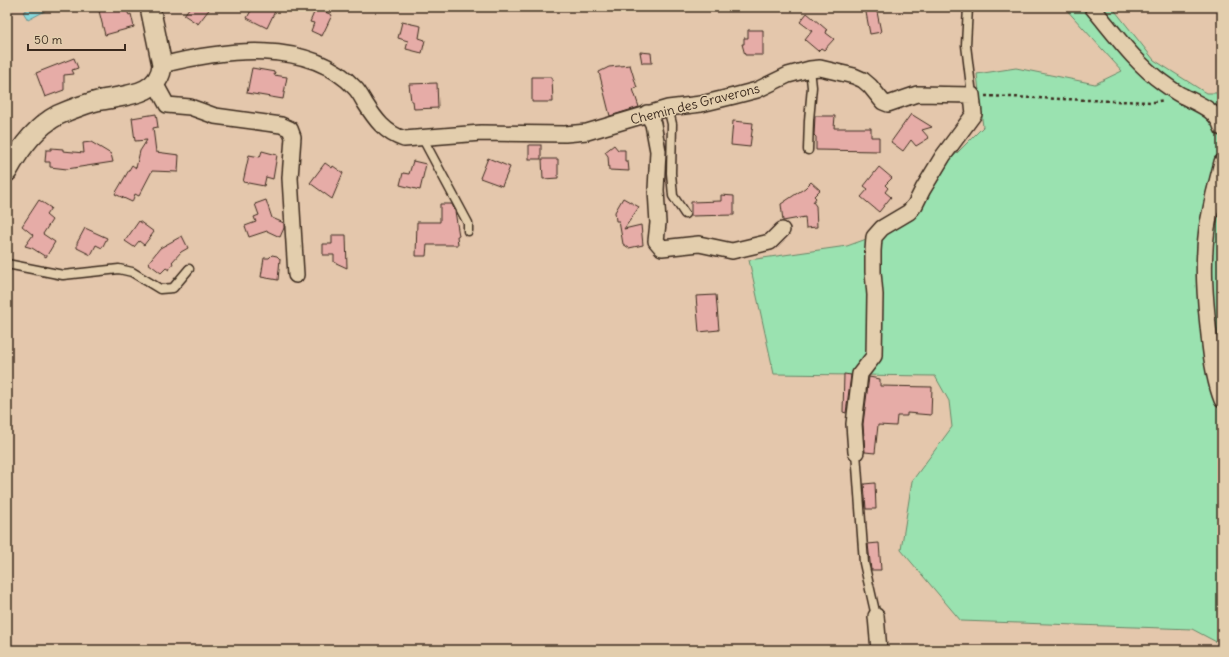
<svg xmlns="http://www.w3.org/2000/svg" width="1229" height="657" viewBox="0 0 1229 657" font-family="Delius,sans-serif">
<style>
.green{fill:#9ae2b0;stroke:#6a8667}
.water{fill:#87d9dd;stroke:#699391}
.building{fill:#e6aca7;stroke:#3b2a1e}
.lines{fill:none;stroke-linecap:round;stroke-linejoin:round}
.service-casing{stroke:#3b2a1e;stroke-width:11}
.minor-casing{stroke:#3b2a1e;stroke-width:18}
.tertiary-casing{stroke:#3b2a1e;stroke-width:22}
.path{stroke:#3b2a1e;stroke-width:2.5;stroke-dasharray:3 3;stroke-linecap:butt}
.service{stroke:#e3cead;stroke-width:8}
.minor{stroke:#e3cead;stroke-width:15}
.tertiary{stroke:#e3cead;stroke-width:19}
.labels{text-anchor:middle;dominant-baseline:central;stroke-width:3;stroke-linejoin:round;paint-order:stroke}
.street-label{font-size:13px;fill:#3b2a1e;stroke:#e3cead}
</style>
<rect width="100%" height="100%" fill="#e4c7ac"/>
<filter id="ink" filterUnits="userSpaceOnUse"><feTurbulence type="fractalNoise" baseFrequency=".025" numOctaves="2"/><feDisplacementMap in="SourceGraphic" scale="8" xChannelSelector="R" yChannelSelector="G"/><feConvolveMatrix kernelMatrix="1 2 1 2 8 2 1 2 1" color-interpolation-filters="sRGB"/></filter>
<g filter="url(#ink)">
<!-- green -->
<polygon class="green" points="1064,7 1112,7 1154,60 1206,93 1222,93 1222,645 1192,629 961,621 901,550 912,481 952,427 949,401 935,376 774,374 749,260 847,246 897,228 917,215 951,159 983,127 977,74 1016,68 1095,84 1122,71"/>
<!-- water -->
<polygon class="water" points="33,7 43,7 45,11 28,20 23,12"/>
<!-- building -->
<g class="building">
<polygon points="98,7 125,7 129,15 131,14 134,27 105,35"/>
<polygon points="190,7 211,7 198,24 184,15"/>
<polygon points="253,7 277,7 267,28 247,18"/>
<polygon points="865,7 876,7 881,32 870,34"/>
<polygon points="316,8 332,15 322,36 311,31 314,23 310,22"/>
<polygon points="807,13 827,30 826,33 834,39 824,50 821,48 818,51 805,40 812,31 800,22"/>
<polygon points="402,22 421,26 419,38 425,40 422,53 406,49 408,41 398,38"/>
<polygon points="748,30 763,30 763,55 745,55 742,44 744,44 744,38 748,38"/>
<polygon points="640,52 651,53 652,63 642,63"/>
<polygon points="74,58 78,68 72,70 74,74 64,75 64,90 45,97 36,73"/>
<polygon points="630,65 637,88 633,89 639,107 610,116 599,72 609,67"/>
<polygon points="252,68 275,72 274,75 287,77 283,99 247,93"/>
<polygon points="532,77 552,77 553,102 532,102"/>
<polygon points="437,83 438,108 414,109 413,101 411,101 409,84"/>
<polygon points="156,114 158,127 153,128 156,152 179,155 178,172 152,171 139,196 135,194 132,202 115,194 132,165 136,168 140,151 147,140 135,141 132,118"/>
<polygon points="911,114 932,127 922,130 929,138 916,146 911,140 903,151 891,142"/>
<polygon points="815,116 835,116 834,128 871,128 871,137 879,137 879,151 816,150 816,137 814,135"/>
<polygon points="733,121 753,123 750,147 731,145"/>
<polygon points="91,142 111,154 113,162 67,169 50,167 50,162 45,162 46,150 51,150 51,148 63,149 63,151 84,153 83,143"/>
<rect x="529" y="145" width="12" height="14"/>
<polygon points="614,145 618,150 625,150 625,161 628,161 629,171 609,170 608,156 605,152"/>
<polygon points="262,151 277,155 273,179 266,177 264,186 243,182 249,155 260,157"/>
<polygon points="488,158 510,167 502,186 480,178"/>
<polygon points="542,159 558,159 558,178 543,179"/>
<polygon points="413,161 426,164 420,190 400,185 403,173 409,174"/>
<polygon points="325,163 332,168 333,166 343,173 332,199 310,183"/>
<polygon points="879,167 892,178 885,185 888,188 885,192 891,197 879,212 861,197 868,189 864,186"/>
<polygon points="811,182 820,190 814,196 816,198 813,202 816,206 817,227 806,228 805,217 783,221 781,204 805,188"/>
<polygon points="721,195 734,196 734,215 691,216 691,202 721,201"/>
<polygon points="623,198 639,207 624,229 641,225 643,245 629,248 623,244 619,221 616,221 615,212"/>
<polygon points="39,200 51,208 46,215 52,220 43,234 55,242 46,257 32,248 25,246 33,235 22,226"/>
<polygon points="266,200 272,218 284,223 284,228 280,237 267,231 249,237 245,226 256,222 254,217 259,215 255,204"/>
<polygon points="440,204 452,204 455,211 459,236 457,236 458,245 427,245 426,256 416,256 417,222 440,222"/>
<polygon points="139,221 154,232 144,245 139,241 134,247 125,241"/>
<polygon points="85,228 107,238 102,248 96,245 91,255 77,248 77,243"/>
<polygon points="332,235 346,235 347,268 334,262 334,255 323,255 323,244 332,244"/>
<polygon points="182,236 188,248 181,252 172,262 173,263 169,270 166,268 161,273 148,263 160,248"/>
<polygon points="272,255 277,256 280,259 278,280 261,277 264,258 269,258"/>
<polygon points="716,295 719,330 699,332 696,296"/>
<polygon points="844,374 851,375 846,413 843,412"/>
<polygon points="869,377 880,379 880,386 932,387 931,415 907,413 907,416 897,416 896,426 878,425 875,453 865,452 863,424"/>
<polygon points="875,483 876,509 866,509 864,484"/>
<polygon points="879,543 881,570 871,570 868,544"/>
</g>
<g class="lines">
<defs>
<g id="service">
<polyline points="968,7 966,45 972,95"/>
<polyline points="668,108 672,124 671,173 673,196 685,214"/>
<polyline points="423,139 468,223 468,231"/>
<polyline points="808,150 809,120 812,87 810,69"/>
<polyline points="7,264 63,275 119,269 132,272 160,289 173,288 189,269"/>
<polyline points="856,452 864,563 876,616"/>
</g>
<g id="minor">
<path d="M 1092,7 C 1114,33 1135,63 1163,83 C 1169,87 1176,93 1183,96 C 1198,104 1217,110 1222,128"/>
<path d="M 162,65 C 222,50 308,37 355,88 C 359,92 362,98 365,103 C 375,119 385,133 404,139 L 481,133 L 565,134 L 587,132 L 668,108 L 701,104 L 734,96 L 757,90 L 788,75 L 810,69 L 820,68 L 854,76 L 863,80 L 870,86 L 883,102 L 888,104 L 917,94 L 972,95 L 974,114 L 943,156 L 923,189 L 915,205 L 909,212 L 882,228 L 874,237 L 873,251 L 873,272 L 875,295 L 874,356 L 860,374 L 854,424 L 856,452"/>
<polyline points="155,83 167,105 190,107 215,116 281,125 290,129 293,137 290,178 296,275"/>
<polyline points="647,113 653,124 658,151 656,190 658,223 656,241 662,248 699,244 732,251 770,242 782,230"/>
<path d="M 1222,162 C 1216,184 1211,206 1207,228 C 1202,263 1205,299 1209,335 C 1211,356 1214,380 1222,400"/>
<polyline points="876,616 879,650"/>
</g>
<path id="tertiary" d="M 7,172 C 19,150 35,127 58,115 C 69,110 90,102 102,100 C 125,95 160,95 162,65 L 150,7"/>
</defs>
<!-- service casing -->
<use href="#service" class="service-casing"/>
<!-- minor casing -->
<use href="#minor" class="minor-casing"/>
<!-- tertiary casing -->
<use href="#tertiary" class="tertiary-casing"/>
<!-- path -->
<polyline class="path" points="985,96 1114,101 1154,102 1164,100"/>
<!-- service -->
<use href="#service" class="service"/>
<!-- minor -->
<use href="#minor" class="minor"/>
<!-- tertiary -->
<use href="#tertiary" class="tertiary"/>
</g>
</g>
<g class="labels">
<!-- street labels -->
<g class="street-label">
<text transform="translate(695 104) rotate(-14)">Chemin des Graverons</text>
</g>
</g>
<!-- margin -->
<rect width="1229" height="657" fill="none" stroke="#e3cead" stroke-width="24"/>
<rect x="12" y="12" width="1205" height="633" fill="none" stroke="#3b2a1e" stroke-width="1.5" filter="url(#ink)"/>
<!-- scale -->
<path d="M28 44v6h97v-6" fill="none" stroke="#3b2a1e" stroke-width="2"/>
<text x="34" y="44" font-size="12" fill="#3b2a1e" stroke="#e3cead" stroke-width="3" paint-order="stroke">50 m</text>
</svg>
